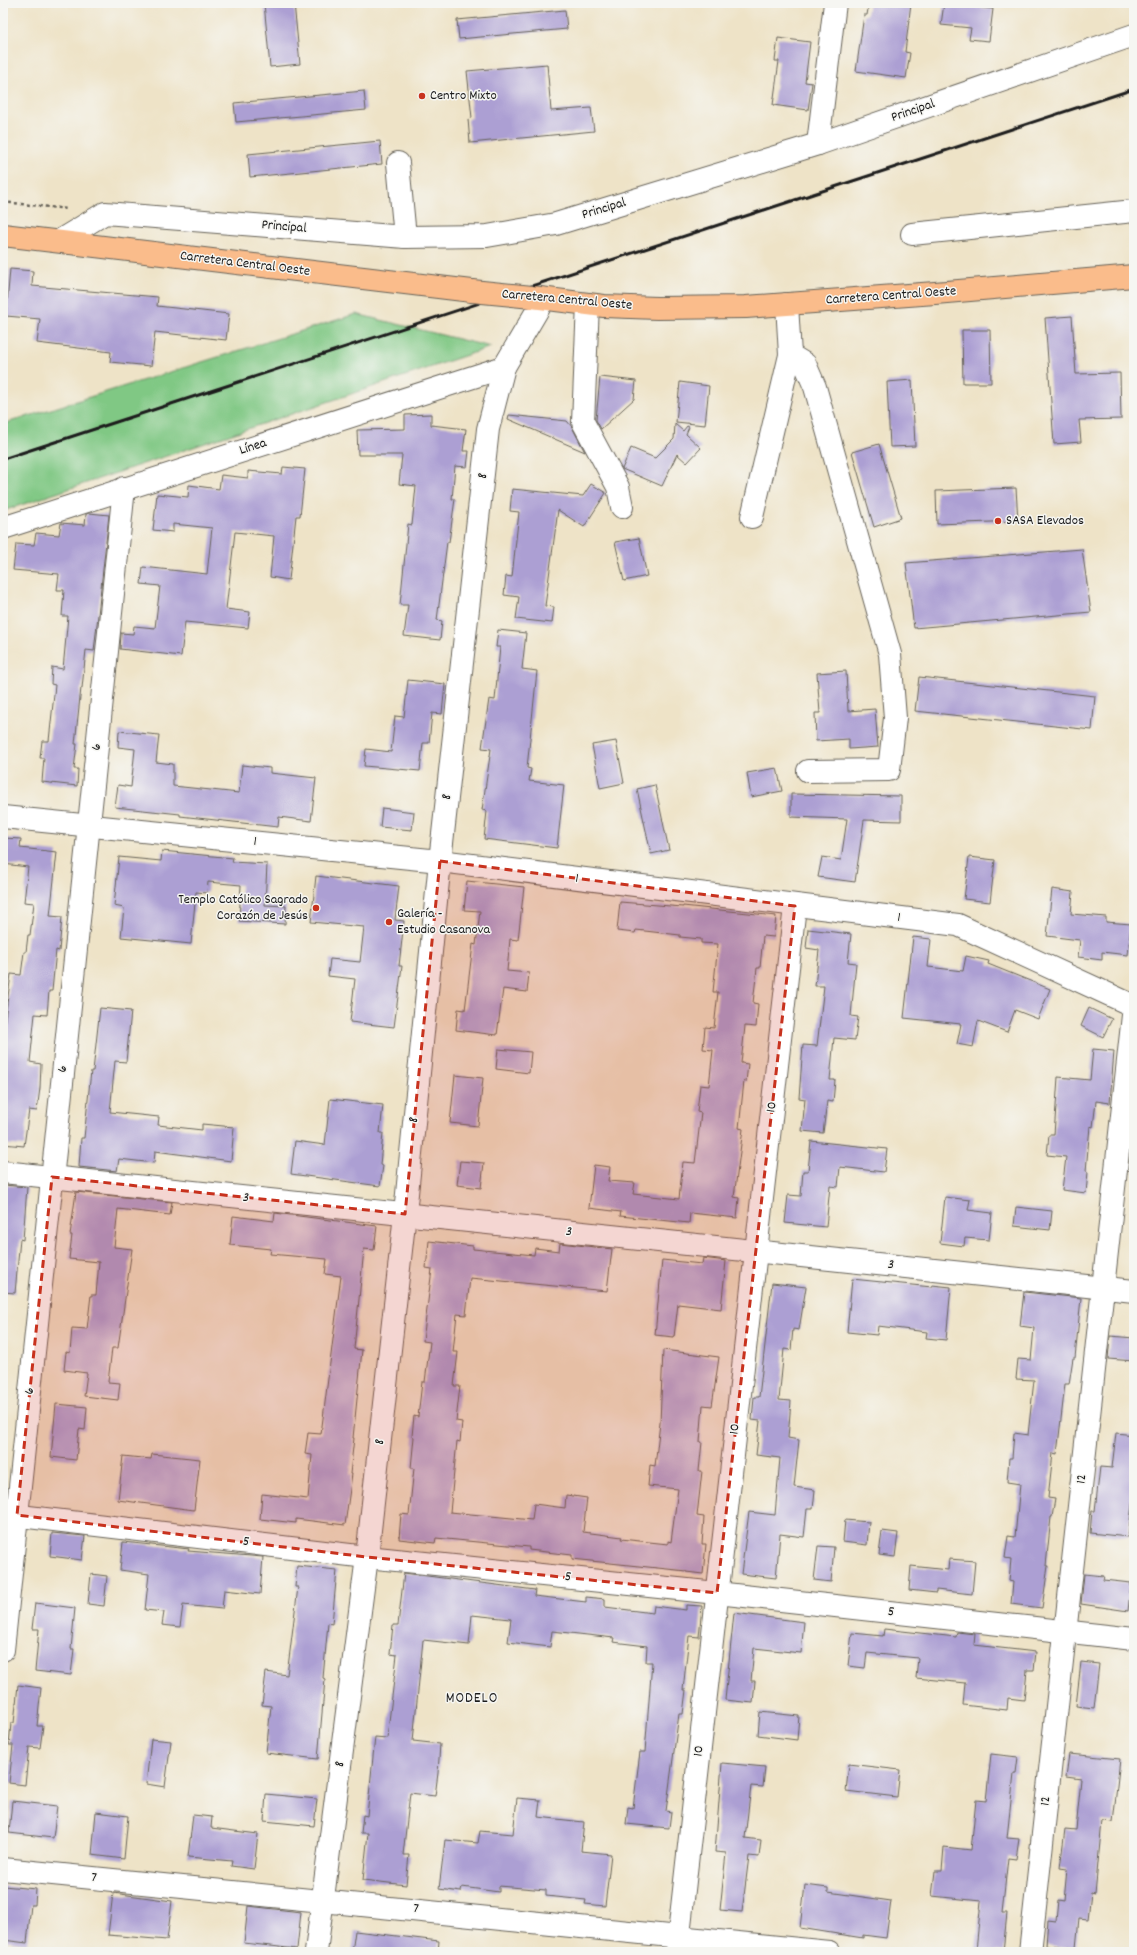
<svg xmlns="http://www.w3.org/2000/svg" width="1137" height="1955" viewBox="0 0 1137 1955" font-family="Dekko,sans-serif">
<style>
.green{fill:#80c884;stroke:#4e7250}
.building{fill:#ac9fd3}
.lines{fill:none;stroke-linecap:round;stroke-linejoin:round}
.minor-casing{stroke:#666258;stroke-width:24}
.major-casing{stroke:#666258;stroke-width:24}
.path{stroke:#666258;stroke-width:2.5;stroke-dasharray:3 3;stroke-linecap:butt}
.minor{stroke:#fff;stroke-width:22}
.major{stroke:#fabc8b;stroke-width:22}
.rail{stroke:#1c1c1c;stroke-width:3}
.major-bridge-casing{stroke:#666258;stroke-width:24;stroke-linecap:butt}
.major-bridge{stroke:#fabc8b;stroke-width:22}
.marked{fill:#c8321e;fill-opacity:0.2;stroke:#c8321e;stroke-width:3;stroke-dasharray:8 5;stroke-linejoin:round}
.poi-dot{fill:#c8321e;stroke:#f6f6f2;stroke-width:1.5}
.labels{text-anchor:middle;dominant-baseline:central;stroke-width:3;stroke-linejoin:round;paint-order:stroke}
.poi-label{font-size:14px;fill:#1c1c1c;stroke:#f6f6f2;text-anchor:start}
.street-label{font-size:14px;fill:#1c1c1c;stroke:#f6f6f2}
.neighbourhood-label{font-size:15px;letter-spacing:1px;fill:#1c1c1c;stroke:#f6f6f2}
</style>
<rect width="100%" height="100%" fill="#f6f6f2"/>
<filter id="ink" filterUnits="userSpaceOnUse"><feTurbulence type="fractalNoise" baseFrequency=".025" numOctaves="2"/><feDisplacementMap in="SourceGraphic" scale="8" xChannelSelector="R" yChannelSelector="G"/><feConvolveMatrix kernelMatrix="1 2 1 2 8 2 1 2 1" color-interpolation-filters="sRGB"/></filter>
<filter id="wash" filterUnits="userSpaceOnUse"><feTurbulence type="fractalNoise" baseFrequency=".012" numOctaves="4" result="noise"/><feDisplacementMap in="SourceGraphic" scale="16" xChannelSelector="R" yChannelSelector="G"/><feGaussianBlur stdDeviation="0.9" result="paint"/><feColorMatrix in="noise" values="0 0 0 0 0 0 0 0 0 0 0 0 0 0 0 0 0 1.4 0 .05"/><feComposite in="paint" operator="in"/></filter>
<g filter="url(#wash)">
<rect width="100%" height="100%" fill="#eee3c7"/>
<!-- green -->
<polygon class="green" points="356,314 491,347 3,511 3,424"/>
<g id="blocks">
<!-- building -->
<g class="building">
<polygon points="264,3 294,3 300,64 270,67"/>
<polygon points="869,3 911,3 905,52 910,53 906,78 856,71 864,15 867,15"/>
<polygon points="944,3 965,3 965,6 993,9 989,41 969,39 971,28 941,25"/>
<polygon points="565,10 567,29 459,39 457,20"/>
<polygon points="778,38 810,42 805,82 812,83 808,110 773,105 779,61 775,61"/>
<polygon points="547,64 551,111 591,108 594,131 470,143 468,119 472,118 467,71"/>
<polygon points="364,91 366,110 236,122 234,103"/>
<polygon points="380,141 382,164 250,177 248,154"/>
<polygon points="10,269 33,271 32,286 158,297 157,306 229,314 226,340 155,332 151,366 110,362 111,352 37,343 40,319 6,316"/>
<polygon points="1072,316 1076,374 1120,373 1121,419 1079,420 1081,442 1054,444 1045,318"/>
<polygon points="962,330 990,330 991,383 963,383"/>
<polygon points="600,377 636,381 634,399 601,429 596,420"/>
<polygon points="912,380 915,446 890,447 887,382"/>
<polygon points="680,382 709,386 705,425 676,422"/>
<polygon points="431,414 431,425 466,429 463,451 469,451 467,467 455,466 452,499 455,499 449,542 447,542 437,620 442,621 440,640 404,636 408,605 400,605 408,524 412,525 416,486 399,484 402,455 358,455 357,430 405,429 405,415"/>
<polygon points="509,415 567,421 572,427 585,452 508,419"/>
<polygon points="675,424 683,431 687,426 689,427 686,434 701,448 687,463 677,454 662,486 622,469 631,448 655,458 674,439"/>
<polygon points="879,444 901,518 874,527 852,452"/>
<polygon points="283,467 305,469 300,516 296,516 289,580 270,577 274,536 235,532 226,609 250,612 248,628 185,622 181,656 120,649 121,633 133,634 134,626 155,628 160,586 141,584 143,567 207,574 212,528 173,524 173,532 153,530 157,494 188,497 189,485 219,489 221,475 248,478 248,471 282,474"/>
<polygon points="591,484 606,493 584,527 558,510 545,606 554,607 552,623 516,619 519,597 504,595 506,576 512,577 519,512 510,511 512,489 583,496"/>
<polygon points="1016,488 1018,521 937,524 936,491"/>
<polygon points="89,513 109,515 94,651 86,650 82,688 81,688 75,744 77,744 74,769 78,769 77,786 42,782 44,758 40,758 42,741 49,741 55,685 51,684 52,667 63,669 68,616 62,616 64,590 57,590 59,574 13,570 16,544 34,545 36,533 59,535 61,523 85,525 86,514"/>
<polygon points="639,538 647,576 624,581 615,542"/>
<polygon points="1082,549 1091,612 914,628 906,563"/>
<polygon points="498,630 526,633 522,669 537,671 527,768 531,769 529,781 564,785 557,848 484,839 487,811 482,810 491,749 482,748 489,699 495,700 500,647 496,647"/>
<polygon points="846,671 848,711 875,709 878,747 849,749 849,739 816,741 815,713 820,713 817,673"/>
<polygon points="919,677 1095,696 1092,730 915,711"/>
<polygon points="408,680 445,684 442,714 432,713 429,743 423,743 420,771 364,766 366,749 391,752 395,716 404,717"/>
<polygon points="119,731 159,735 156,762 173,764 173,786 239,793 242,765 270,768 270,773 316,778 311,821 279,817 278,827 180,816 180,814 115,807 118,785 131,787 135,749 118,747"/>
<polygon points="616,741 624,783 600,788 592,745"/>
<polygon points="777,768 782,791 751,797 747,773"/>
<polygon points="655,785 669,850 651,854 637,789"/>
<polygon points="791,794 901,796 901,821 864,820 855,882 818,877 822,857 841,860 847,819 791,817"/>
<polygon points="382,808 414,812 412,830 380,827"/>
<polygon points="3,838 21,839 20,848 57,852 50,916 62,917 59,951 56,950 52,991 49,991 47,1015 35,1014 30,1062 41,1064 40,1088 37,1111 29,1110 24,1146 3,1144 3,1034 11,974 21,975 24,952 26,952 28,935 30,935 34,903 24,902 28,867 3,864"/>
<polygon points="162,851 233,858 232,862 267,864 265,905 286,906 285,924 239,921 241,885 208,882 207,893 196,892 191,944 121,937 124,908 114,906 119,857 161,861"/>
<polygon points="969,857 995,860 990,902 964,899"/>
<polygon points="316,876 399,886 395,920 404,921 399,966 402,966 394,1027 350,1022 355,979 328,976 330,959 360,962 364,927 311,922"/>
<polygon points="467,881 524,887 518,940 510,939 507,971 529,973 527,992 503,989 497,1035 456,1030 458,1009 465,1010 473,944 476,945 480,911 464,910"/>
<polygon points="1052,889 1073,892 1071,914 1106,917 1106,922 1131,924 1128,955 1102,952 1102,960 1078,957 1080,940 1047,936"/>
<polygon points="620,902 683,907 683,906 776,916 774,937 763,936 760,968 757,968 753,1003 758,1004 756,1027 745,1026 741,1063 748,1064 746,1082 744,1081 739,1128 743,1129 734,1197 739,1198 737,1218 690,1213 689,1223 620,1216 621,1212 589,1208 594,1165 610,1167 608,1181 635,1183 633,1194 679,1199 683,1162 695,1163 701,1113 697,1112 700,1085 709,1086 713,1050 703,1049 705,1027 714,1028 718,992 713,992 718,944 701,943 701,939 680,937 680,935 636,930 635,933 617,931"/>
<polygon points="808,929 851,934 848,962 856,963 851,1016 858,1017 855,1040 834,1038 830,1080 835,1080 833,1102 827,1101 823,1133 802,1131 805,1099 799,1098 803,1045 817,1046 824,986 815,986 819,950 806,948"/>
<polygon points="913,937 931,939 928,967 963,971 966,956 989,961 988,964 1050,989 1038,1019 1015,1010 1007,1032 978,1021 973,1047 957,1044 961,1024 904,1018"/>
<polygon points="100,1008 131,1011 126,1062 115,1061 110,1112 159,1117 158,1125 202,1130 202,1124 234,1127 231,1161 155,1151 154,1163 119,1159 117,1171 79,1167 81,1138 84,1138 91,1071 93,1071"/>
<polygon points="1089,1008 1112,1019 1103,1037 1081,1026"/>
<polygon points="498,1049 531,1052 529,1073 496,1069"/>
<polygon points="1093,1049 1114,1051 1110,1103 1096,1101 1093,1127 1090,1126 1086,1171 1088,1172 1086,1193 1062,1190 1066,1157 1047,1155 1049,1135 1054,1135 1058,1077 1090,1080"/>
<polygon points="455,1075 483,1078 478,1126 450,1123"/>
<polygon points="330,1099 383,1105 380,1133 383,1133 380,1165 383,1166 380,1186 291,1174 295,1141 325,1145"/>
<polygon points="811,1141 887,1149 884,1172 840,1167 838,1187 830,1186 826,1227 785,1223 788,1195 801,1196 803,1171 808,1171"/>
<polygon points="460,1161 484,1163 481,1188 457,1185"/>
<polygon points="3,1185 27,1187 23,1240 20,1239 15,1293 3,1292"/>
<polygon points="76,1192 172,1202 170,1215 118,1209 114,1247 132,1249 118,1348 112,1348 108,1382 120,1383 118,1400 84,1396 87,1373 64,1370 66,1352 70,1353 72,1328 87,1329 91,1295 96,1295 99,1262 69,1259 72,1235 70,1235"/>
<polygon points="945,1197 970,1200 968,1210 992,1213 989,1240 965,1238 964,1246 940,1243"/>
<polygon points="1016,1207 1052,1211 1050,1230 1014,1226"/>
<polygon points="275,1213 377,1226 374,1250 364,1249 354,1349 362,1350 353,1438 354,1438 350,1474 352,1474 345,1525 296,1519 296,1523 260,1519 262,1494 308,1499 312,1455 305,1454 308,1433 321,1434 341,1276 325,1274 327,1259 270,1254 271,1249 230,1245 233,1216 274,1221"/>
<polygon points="429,1241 473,1246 473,1249 534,1255 535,1248 559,1251 560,1243 612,1249 607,1291 470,1278 466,1315 457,1314 453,1352 458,1352 454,1386 460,1386 456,1421 462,1422 460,1442 457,1441 450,1512 532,1520 534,1504 565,1508 566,1495 587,1498 583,1532 622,1537 621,1539 668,1544 668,1541 671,1542 678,1489 648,1486 650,1465 655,1466 660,1423 663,1350 719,1357 712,1406 703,1405 700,1442 702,1442 699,1471 702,1471 697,1516 704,1517 702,1544 706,1544 703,1574 686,1572 686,1571 572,1559 572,1555 529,1550 529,1547 436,1538 435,1543 399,1539 401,1514 409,1515 414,1468 411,1468 414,1437 412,1436 414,1416 418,1417 422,1382 425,1382 430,1342 423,1341 432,1269 426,1268"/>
<polygon points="703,1258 726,1261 721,1309 678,1304 674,1337 655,1335 662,1260 702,1264"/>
<polygon points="852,1279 932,1287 932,1285 951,1287 946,1340 926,1338 927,1332 878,1326 877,1335 847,1332"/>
<polygon points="772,1283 806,1287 799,1330 793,1329 791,1350 784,1349 779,1400 791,1401 788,1438 799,1440 794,1487 815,1490 813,1509 807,1509 804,1537 780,1534 776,1578 741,1574 749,1512 775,1515 780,1458 756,1455 760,1421 752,1420 754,1397 759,1397"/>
<polygon points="1024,1292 1081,1298 1075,1358 1073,1358 1069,1384 1065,1384 1057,1454 1053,1453 1048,1498 1055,1499 1052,1517 1051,1517 1046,1566 1048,1566 1042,1608 1011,1604 1013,1582 1009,1581 1011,1559 1005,1558 1008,1536 1015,1537 1020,1484 1007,1482 1009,1458 1012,1458 1014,1433 1028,1435 1034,1380 1016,1379 1018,1359 1031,1360 1034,1328 1020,1326"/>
<polygon points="1110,1336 1134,1338 1134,1361 1108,1359"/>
<polygon points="56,1404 87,1407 85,1430 79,1429 76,1460 51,1457"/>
<polygon points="1116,1433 1134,1435 1134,1489 1128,1537 1090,1533 1092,1511 1095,1511 1100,1467 1112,1468"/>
<polygon points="152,1454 200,1459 194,1510 118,1500 123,1456 151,1459"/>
<polygon points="845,1520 869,1522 867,1545 843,1542"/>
<polygon points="882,1531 898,1533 895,1557 879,1555"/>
<polygon points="52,1533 85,1536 82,1560 50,1556"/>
<polygon points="123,1542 189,1549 188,1551 263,1557 260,1594 224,1590 222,1609 183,1605 180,1627 162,1625 164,1612 145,1610 149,1574 120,1570"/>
<polygon points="818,1546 834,1547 831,1582 814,1580"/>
<polygon points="949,1559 975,1561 972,1594 936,1590 936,1593 909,1590 911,1566 948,1570"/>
<polygon points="297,1566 337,1570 332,1624 328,1623 323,1678 325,1679 318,1759 266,1753 271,1706 262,1705 266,1672 287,1675 298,1587 295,1587"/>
<polygon points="404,1573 535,1590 534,1596 586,1602 586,1597 605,1599 605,1607 653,1613 654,1606 686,1610 686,1605 702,1606 699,1637 689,1636 683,1690 686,1690 683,1714 679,1714 666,1811 671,1812 669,1828 626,1824 628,1807 633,1808 640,1752 645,1752 652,1662 646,1662 647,1646 613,1642 614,1638 552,1631 550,1647 508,1642 511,1619 472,1615 469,1645 423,1640 413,1741 440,1744 438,1773 435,1796 410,1793 403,1855 409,1855 406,1885 363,1880 368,1833 361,1833 363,1815 367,1816 375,1737 387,1738 397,1655 390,1654 393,1625 398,1625"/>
<polygon points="91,1574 107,1576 104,1606 88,1604"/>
<polygon points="1084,1574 1104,1576 1103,1580 1131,1583 1128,1611 1081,1604"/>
<polygon points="35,1603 75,1608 71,1649 74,1649 71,1675 35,1671 39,1629 32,1629"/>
<polygon points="734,1613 804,1622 801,1653 754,1648 751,1681 755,1681 753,1703 725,1700"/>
<polygon points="884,1629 956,1637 957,1632 975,1634 974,1645 1036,1652 1034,1670 1027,1670 1024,1700 1008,1698 1007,1710 963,1705 965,1683 916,1678 918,1658 867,1653 865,1668 848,1666 852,1633 883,1636"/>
<polygon points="1081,1662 1099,1664 1094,1708 1076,1706"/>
<polygon points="18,1685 41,1688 37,1726 43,1726 40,1748 29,1747 25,1785 9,1783 13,1745 9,1745 11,1723 14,1723"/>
<polygon points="760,1712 799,1716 797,1740 758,1735"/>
<polygon points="151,1739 171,1741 165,1787 146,1784"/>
<polygon points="991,1754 1018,1757 1016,1773 1014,1773 1007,1838 1019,1839 1016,1859 1008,1858 1002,1913 1007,1913 1003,1952 976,1950 981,1901 932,1896 935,1871 942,1871 944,1847 971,1850 976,1800 986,1801"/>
<polygon points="1069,1754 1120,1759 1113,1822 1102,1821 1095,1894 1091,1893 1088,1919 1079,1918 1076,1948 1046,1945 1048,1920 1056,1921 1058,1900 1064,1901 1067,1869 1060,1868 1065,1829 1076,1830 1081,1779 1066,1777"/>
<polygon points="722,1763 765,1767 763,1787 751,1786 745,1838 761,1840 759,1857 749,1856 742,1912 720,1910 726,1853 715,1852"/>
<polygon points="849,1764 900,1770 897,1797 846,1791"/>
<polygon points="266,1794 317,1799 314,1826 264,1821"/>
<polygon points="517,1798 540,1800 538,1817 584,1822 581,1851 611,1854 605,1906 585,1904 586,1900 546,1896 546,1890 499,1886 499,1892 462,1887 461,1892 439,1889 445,1840 478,1843 480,1831 513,1834"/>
<polygon points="12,1801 57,1806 53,1838 9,1833"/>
<polygon points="96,1812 128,1816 124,1859 92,1855"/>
<polygon points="193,1815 212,1817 211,1828 258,1834 254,1869 231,1866 232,1861 188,1857"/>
<polygon points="805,1885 828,1888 828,1892 891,1901 886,1938 863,1935 863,1938 800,1928"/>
<polygon points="3,1886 36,1889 35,1905 31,1905 27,1943 3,1940"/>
<polygon points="113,1893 172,1901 167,1940 108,1935"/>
<polygon points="248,1906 301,1912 297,1949 244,1943"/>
<polygon points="355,1931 439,1941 438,1952 352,1952"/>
</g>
</g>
</g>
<g filter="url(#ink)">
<use href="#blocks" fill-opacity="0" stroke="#666258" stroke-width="1"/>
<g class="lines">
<defs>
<g id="minor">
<polyline points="818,144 835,3"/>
<polyline points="398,163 405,237"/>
<polyline points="912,234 1134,211"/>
<polyline points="59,241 105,213 405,237 487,236 556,224 818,144 1134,35"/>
<polyline points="588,304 583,422 618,487 622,507"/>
<polyline points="790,355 805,364 815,387 890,654 895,718 889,770 808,771"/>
<polyline points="752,517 790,355 787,304"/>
<polyline points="3,528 504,367"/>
<polyline points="3,817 440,861 958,925 1134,1006"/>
<polyline points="3,1172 1134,1291"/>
<polyline points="3,1514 367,1557 717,1593 1134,1639"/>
<polyline points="3,1650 124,488"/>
<polyline points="3,1869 829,1952"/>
<polyline points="316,1952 367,1557 405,1214 440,861 488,429 504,367 544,299"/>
<polyline points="677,1952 795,906"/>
<polyline points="1030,1952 1134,1006"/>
</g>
<g id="major">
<polyline points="3,235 472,291"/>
<polyline points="532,297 604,306 657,308 746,307 935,293 1134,276"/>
</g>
</defs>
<!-- minor casing -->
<use href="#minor" class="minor-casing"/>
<!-- major casing -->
<use href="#major" class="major-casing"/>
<!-- path -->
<polyline class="path" points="3,202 68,209"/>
<!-- minor -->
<use href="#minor" class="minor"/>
<!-- major -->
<use href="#major" class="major"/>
<!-- rail -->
<polyline class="rail" points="3,459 1134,89"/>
<defs>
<polyline id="major-bridge" points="472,291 532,297"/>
</defs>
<!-- major-bridge casing -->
<use href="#major-bridge" class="major-bridge-casing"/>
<!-- major-bridge -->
<use href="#major-bridge" class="major-bridge"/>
</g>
</g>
<!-- marked area -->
<path class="marked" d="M 440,861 L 795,906 L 717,1593 L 367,1557 L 17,1515 L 52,1177 L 405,1214 Z"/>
<!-- markers -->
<g class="poi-dot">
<circle cx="422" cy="96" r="4"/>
<circle cx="998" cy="521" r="4"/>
<circle cx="316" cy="908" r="4"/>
<circle cx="389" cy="922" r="4"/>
</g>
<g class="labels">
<!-- poi labels -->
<g class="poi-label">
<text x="430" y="96">Centro Mixto</text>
<text x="1006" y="521">SASA Elevados</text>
<text x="308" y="900" text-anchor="end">Templo Católico Sagrado<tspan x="308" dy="16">Corazón de Jesús</tspan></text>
<text x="397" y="914">Galería -<tspan x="397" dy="16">Estudio Casanova</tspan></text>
</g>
<!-- street labels -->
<g class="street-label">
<text transform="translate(913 111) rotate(-19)">Principal</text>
<text transform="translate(604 209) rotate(-17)">Principal</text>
<text transform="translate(284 227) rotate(5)">Principal</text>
<text transform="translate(245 264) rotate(7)">Carretera Central Oeste</text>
<text transform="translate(891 296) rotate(-4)">Carretera Central Oeste</text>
<text transform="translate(567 300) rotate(5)">Carretera Central Oeste</text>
<text transform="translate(253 447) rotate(-18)">Línea</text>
<text transform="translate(483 476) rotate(-84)">8</text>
<text transform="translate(97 747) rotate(-84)">6</text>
<text transform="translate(447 797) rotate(-84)">8</text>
<text transform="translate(255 842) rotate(6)">1</text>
<text transform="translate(577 879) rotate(7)">1</text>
<text transform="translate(899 918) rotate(7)">1</text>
<text transform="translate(63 1069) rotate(-84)">6</text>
<text transform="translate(772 1107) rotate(-83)">10</text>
<text transform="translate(414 1120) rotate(-84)">8</text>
<text transform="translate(246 1198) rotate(6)">3</text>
<text transform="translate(569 1232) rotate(6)">3</text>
<text transform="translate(891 1265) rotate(6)">3</text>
<text transform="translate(30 1391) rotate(-84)">6</text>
<text transform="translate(735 1429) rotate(-84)">10</text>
<text transform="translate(380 1442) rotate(-84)">8</text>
<text transform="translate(1082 1479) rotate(-84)">12</text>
<text transform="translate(246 1542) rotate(7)">5</text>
<text transform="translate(568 1577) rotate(6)">5</text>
<text transform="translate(891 1612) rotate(6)">5</text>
<text transform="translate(699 1751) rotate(-84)">10</text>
<text transform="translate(340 1764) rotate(-83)">8</text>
<text transform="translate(1046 1801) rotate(-84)">12</text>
<text transform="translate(94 1878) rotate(6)">7</text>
<text transform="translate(416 1909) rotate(6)">7</text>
</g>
<!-- neighbourhood labels -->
<g class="neighbourhood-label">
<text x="472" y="1699">MODELO</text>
</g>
</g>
<!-- margin -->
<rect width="1137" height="1955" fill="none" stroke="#f6f6f2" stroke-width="16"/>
</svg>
